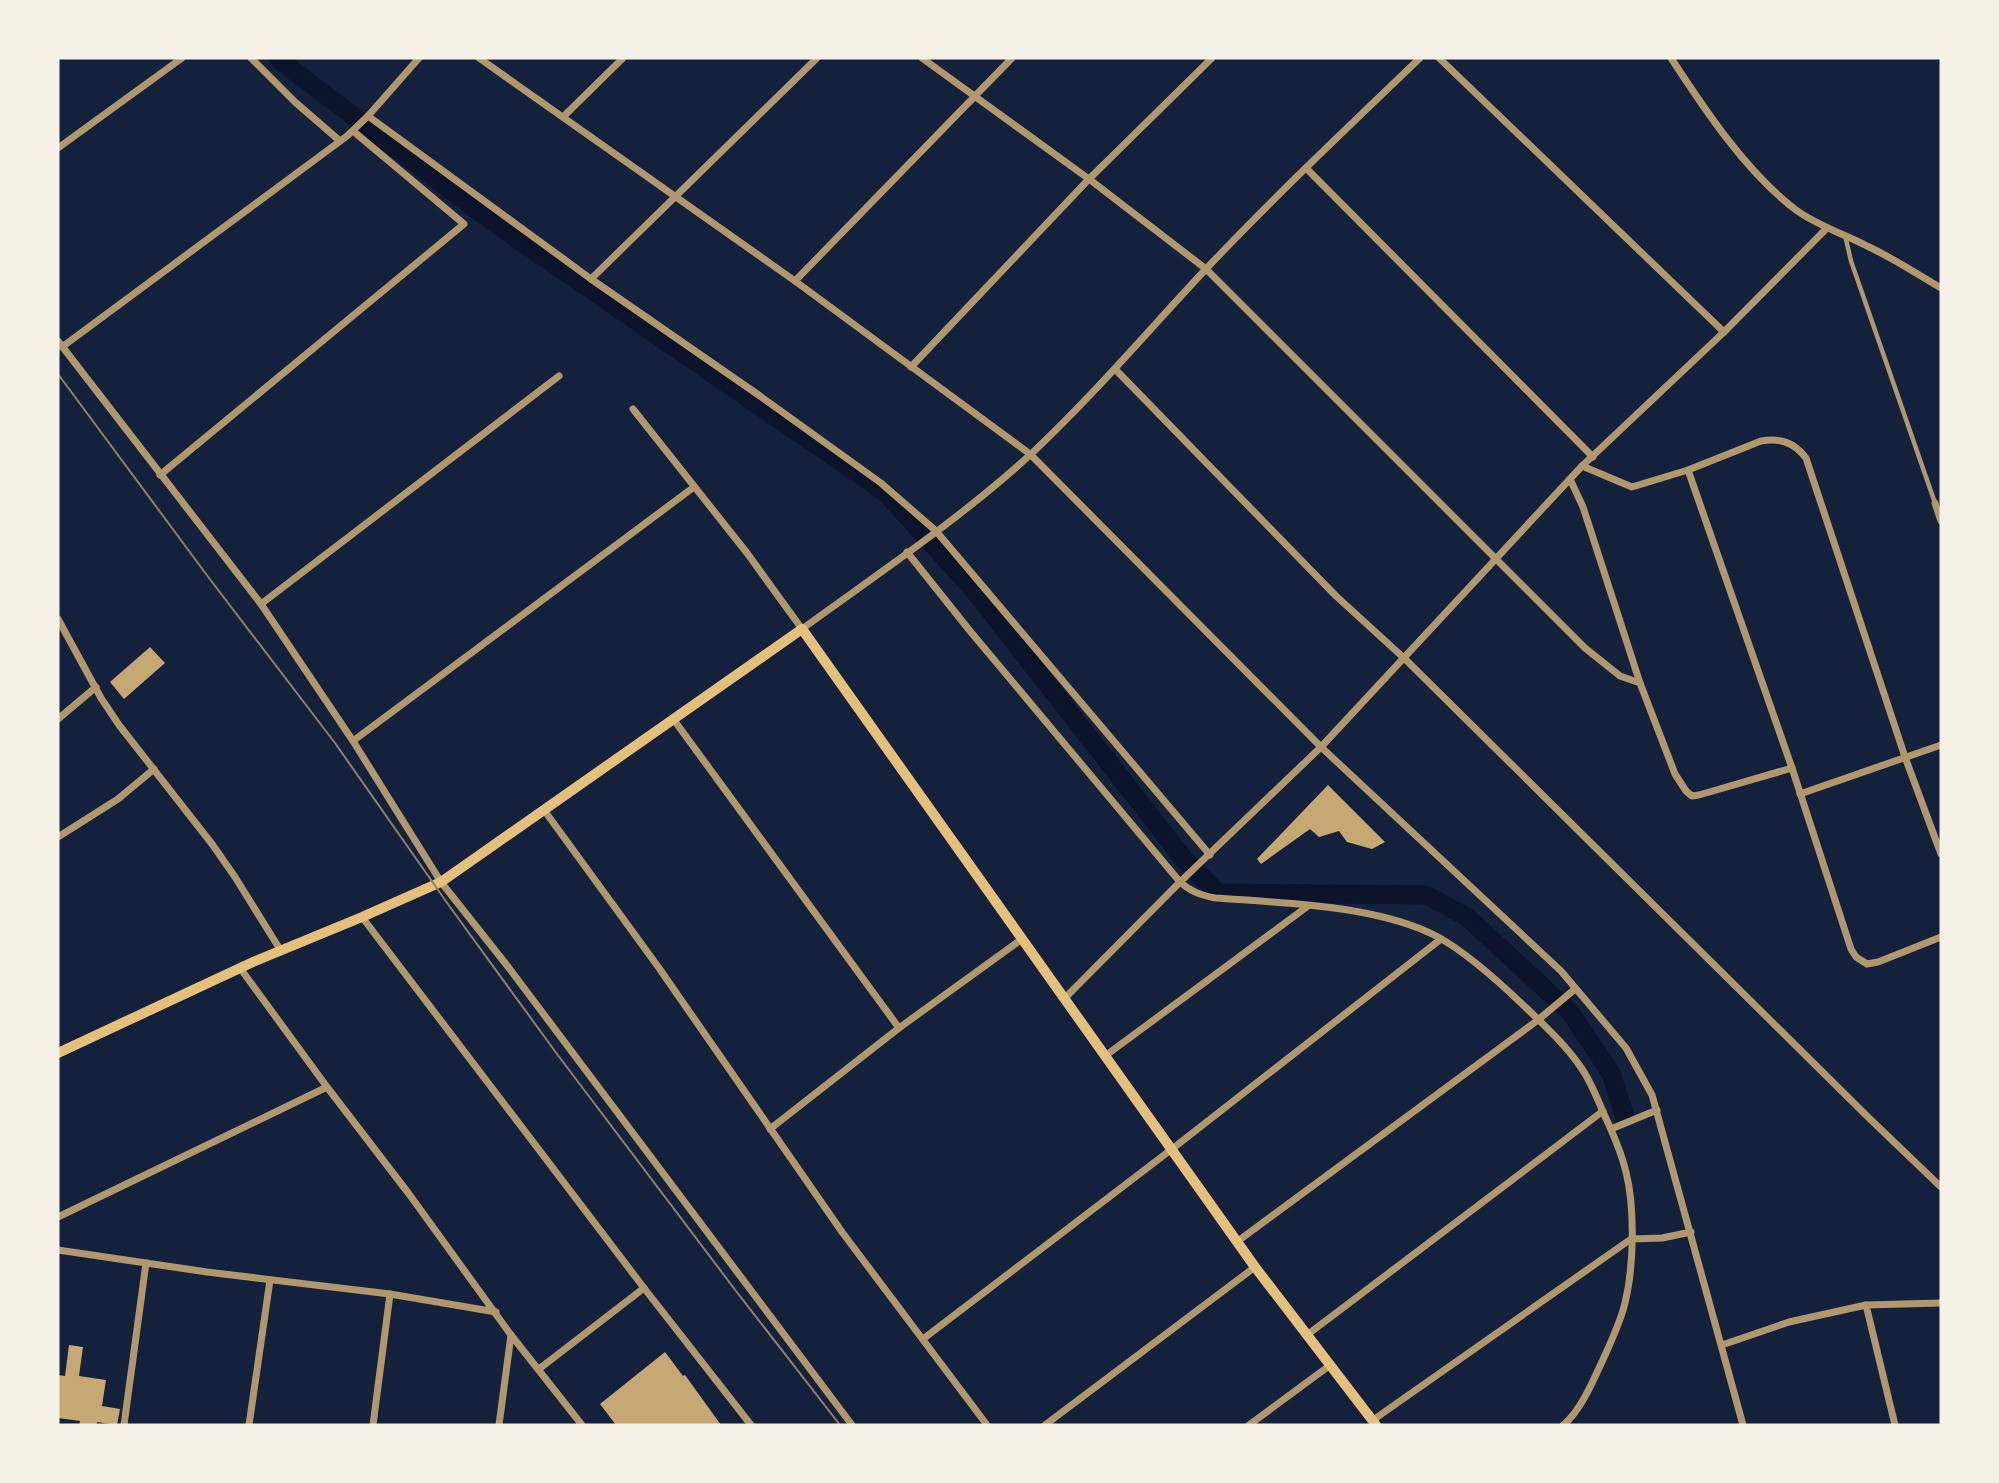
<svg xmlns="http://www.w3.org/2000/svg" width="1999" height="1483" viewBox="0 0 1999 1483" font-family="'DM Sans',sans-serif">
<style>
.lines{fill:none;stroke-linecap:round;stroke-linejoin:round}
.canal{stroke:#0b132b;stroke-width:19}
.building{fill:#c6a872}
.service{stroke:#b1986c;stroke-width:4.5}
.minor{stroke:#b1986c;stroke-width:7}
.secondary{stroke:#e5c07b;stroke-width:10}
.tram{stroke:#918062;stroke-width:2}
</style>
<rect width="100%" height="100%" fill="#14213d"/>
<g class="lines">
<!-- canal -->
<polyline class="canal" points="277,58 490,220 886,493 973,589 1184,859 1218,893 1426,895 1467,917 1570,1012 1611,1073 1625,1117"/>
</g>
<!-- building -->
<g class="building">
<polygon points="150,647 165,663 124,699 110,682"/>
<polygon points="1328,785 1385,842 1372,849 1347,842 1339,831 1319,837 1310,829 1261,864 1257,859"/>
<polygon points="69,1345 83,1347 79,1376 106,1380 102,1406 120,1409 117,1425 97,1422 97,1425 79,1425 80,1421 58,1418 58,1375 65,1376"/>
<polygon points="665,1352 683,1376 685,1375 721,1425 616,1425 600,1404"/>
</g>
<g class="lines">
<!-- service -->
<polyline class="service" points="1845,235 1851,261 1935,503"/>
<!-- minor -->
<g class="minor">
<polyline points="251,58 295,102 340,141"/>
<polyline points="479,58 795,281 1030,454 1321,747 1561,971 1626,1048 1652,1095 1743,1425"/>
<polyline points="922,58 1089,179 1206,269 1585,648 1620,676 1640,683"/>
<polyline points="1439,58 1724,332"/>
<path d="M 1671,58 C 1705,110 1746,172 1796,210 C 1818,226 1844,234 1867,246 C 1893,258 1917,274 1941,288"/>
<polyline points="368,116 591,279 760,396 881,483 936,531 1210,855"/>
<polyline points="564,116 623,58"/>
<polyline points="58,148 182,58"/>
<polyline points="1306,168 1593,457"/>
<polyline points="591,279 817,58"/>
<polyline points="795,281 1012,58"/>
<polyline points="58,341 261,604 353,741 441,882 509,968 852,1425"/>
<polyline points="62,347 347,136 368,116 419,58"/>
<polyline points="911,367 1089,179 1212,58"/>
<polyline points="1115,369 1336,596 1405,659 1870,1119 1941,1187"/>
<path d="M 633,409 L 747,553 L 802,629 C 879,573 960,519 1030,455 C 1092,397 1147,332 1205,270 C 1274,197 1347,128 1420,58"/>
<path d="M 1582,466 L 1632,487 L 1688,470 L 1761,441 C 1780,438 1794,442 1806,458 L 1905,757 L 1941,854"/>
<polyline points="1688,470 1792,768 1851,949 1856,957 1867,964 1878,962 1941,937"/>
<polyline points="160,475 464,224 353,131"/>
<polyline points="1570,479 1583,507 1640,683 1675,774 1686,791 1692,796 1699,795 1792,768"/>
<polyline points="1935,503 1941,521"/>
<path d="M 907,552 L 970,631 L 1180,882 C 1191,892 1201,895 1215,898 C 1283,903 1378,905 1438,937 C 1465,952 1499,982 1521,1003 C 1542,1023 1566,1045 1582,1069 C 1591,1082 1597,1098 1603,1112 C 1612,1131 1621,1151 1626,1172 C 1635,1208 1634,1266 1625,1303 C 1621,1320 1613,1337 1606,1353 C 1596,1374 1581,1412 1563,1425"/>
<polyline points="261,604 559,376"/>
<polyline points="58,619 101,698 119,725 212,844 235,877 281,951"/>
<polyline points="58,719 96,687"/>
<polyline points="674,720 899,1028"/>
<polyline points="353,741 694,487"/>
<polyline points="1800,794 1941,745"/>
<polyline points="544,810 659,968 842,1232 987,1425"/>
<polyline points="58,837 118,799 154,769"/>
<polyline points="362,917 644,1288 751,1425"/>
<polyline points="240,968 327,1087 409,1194 511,1335 582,1425"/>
<polyline points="1065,998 1180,882 1321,747 1582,466 1724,332 1827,228"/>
<polyline points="1105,1056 1308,906"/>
<polyline points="770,1129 899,1028 1022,939"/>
<polyline points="1611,1129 1657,1110"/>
<polyline points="58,1217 327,1087"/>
<polyline points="1238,1241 1538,1020 1575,989"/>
<polyline points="58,1250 207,1272 390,1294 496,1312"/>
<polyline points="1866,1305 1895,1425"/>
<polyline points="1307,1335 1603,1111"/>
<polyline points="923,1339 1172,1149 1441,939"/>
<polyline points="1722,1345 1789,1322 1866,1305 1941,1303"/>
<polyline points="539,1369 644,1288"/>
<polyline points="1373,1420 1631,1239 1662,1238 1691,1232"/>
<polyline points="124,1425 146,1263"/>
<polyline points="249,1425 270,1280"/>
<polyline points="373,1425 390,1294"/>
<polyline points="499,1425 511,1335"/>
<polyline points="1045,1425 1255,1267"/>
<polyline points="1249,1425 1329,1366"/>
</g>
<!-- secondary -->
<polyline class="secondary" points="58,1053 253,962 362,917 441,882 802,629 1255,1267 1376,1425"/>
<!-- tram -->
<polyline class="tram" points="58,374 209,578 335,743 450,907 557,1054 736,1291 840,1425"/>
</g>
<!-- border -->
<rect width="1999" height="1483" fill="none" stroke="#f6f1e7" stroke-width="119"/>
</svg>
